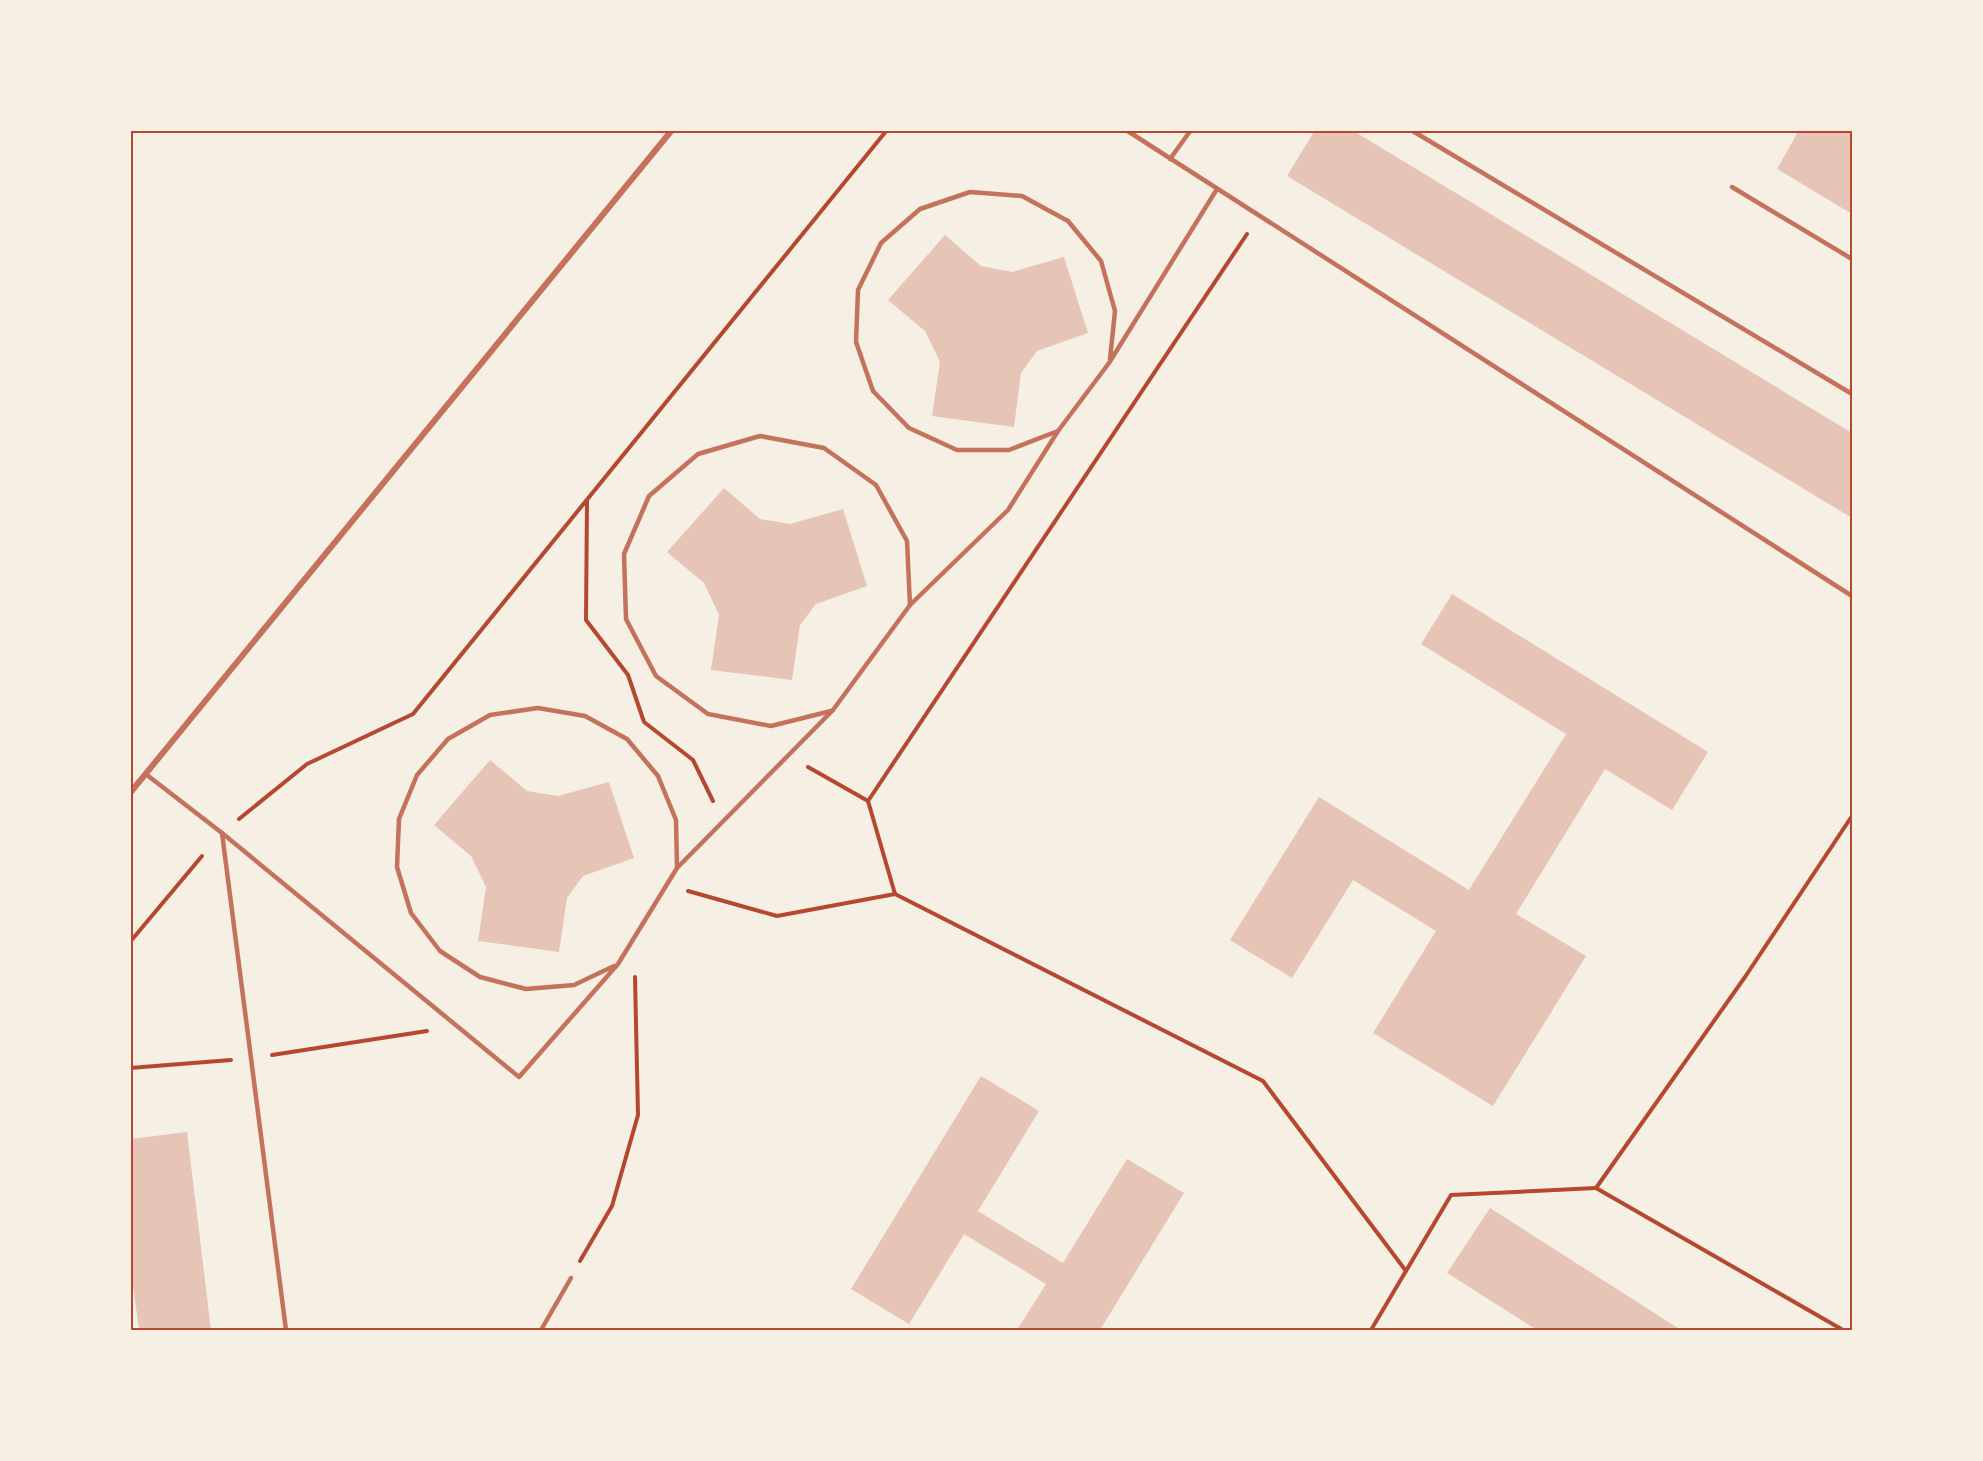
<svg xmlns="http://www.w3.org/2000/svg" width="1983" height="1461" viewBox="0 0 1983 1461" font-family="'IBM Plex Sans',sans-serif">
<style>
.building{fill:#e6c5b7}
.lines{fill:none;stroke-linecap:round;stroke-linejoin:round}
.path{stroke:#b5482f;stroke-width:4}
.service{stroke:#c5725c;stroke-width:4.5}
.minor{stroke:#c5725c;stroke-width:6}
.neatline{fill:none;stroke:#b5482f;stroke-width:2}
</style>
<rect width="100%" height="100%" fill="#f6efe4"/>
<!-- building -->
<g class="building">
<polygon points="1315,130 1352,130 1852,433 1852,518 1287,176"/>
<polygon points="1799,130 1852,130 1852,214 1777,169"/>
<polygon points="945,235 981,266 1012,272 1064,257 1088,333 1037,351 1021,373 1014,427 932,416 940,362 925,331 888,300"/>
<polygon points="724,488 760,519 790,524 843,509 867,586 816,604 800,625 792,680 711,670 719,615 704,583 667,552"/>
<polygon points="1452,594 1708,752 1672,810 1605,769 1516,914 1586,956 1493,1106 1373,1033 1436,931 1353,880 1292,978 1230,940 1319,797 1469,890 1566,734 1421,644"/>
<polygon points="490,760 527,791 558,796 609,782 634,858 583,876 567,898 559,952 478,941 486,887 471,856 434,825"/>
<polygon points="981,1076 1039,1111 978,1211 1063,1263 1127,1159 1184,1193 1100,1330 1017,1330 1046,1284 964,1234 909,1324 851,1289"/>
<polygon points="187,1132 211,1330 139,1330 130,1263 130,1139"/>
<polygon points="1490,1208 1681,1330 1537,1330 1447,1273"/>
</g>
<g class="lines">
<!-- path -->
<g class="path">
<polyline points="587,501 586,620 628,675 644,722 693,760 713,801"/>
<polyline points="808,767 868,801 1247,234"/>
<polyline points="868,801 895,894 1263,1081 1406,1271"/>
<polyline points="239,819 307,764 413,714 887,130"/>
<polyline points="688,891 777,916 895,894"/>
<polyline points="130,942 202,856"/>
<polyline points="272,1055 427,1031"/>
<polyline points="130,1068 231,1060"/>
<polyline points="580,1261 612,1206 638,1115 635,977"/>
<polyline points="1371,1330 1451,1195 1596,1188"/>
<polyline points="1843,1330 1596,1188 1745,977 1852,816"/>
</g>
<!-- service -->
<g class="service">
<polyline points="1126,130 1852,596"/>
<polyline points="1411,130 1852,394"/>
<polyline points="1170,159 1191,130"/>
<polyline points="1732,187 1852,259"/>
<polyline points="1058,431 1009,450 957,450 909,428 873,391 856,342 858,290 881,243 920,209 970,192 1022,196 1068,221 1101,261 1115,311 1110,359"/>
<polyline points="831,711 771,726 708,714 656,676 626,619 624,554 649,496 698,454 760,436 824,448 876,485 907,541 910,605"/>
<polyline points="147,775 222,833 519,1077 618,964 677,868 833,710 910,605 1008,510 1058,431 1109,363 1217,189"/>
<polyline points="222,833 286,1330"/>
<polyline points="614,966 574,985 526,989 480,977 440,951 411,913 397,867 399,819 417,775 448,739 490,715 538,708 585,716 627,739 658,776 676,820 677,868"/>
<polyline points="541,1330 571,1278"/>
</g>
<!-- minor -->
<polyline class="minor" points="130,793 672,130"/>
</g>
<!-- border -->
<rect width="1983" height="1461" fill="none" stroke="#f6efe4" stroke-width="264"/>
<rect x="132" y="132" width="1719" height="1197" class="neatline"/>
</svg>
